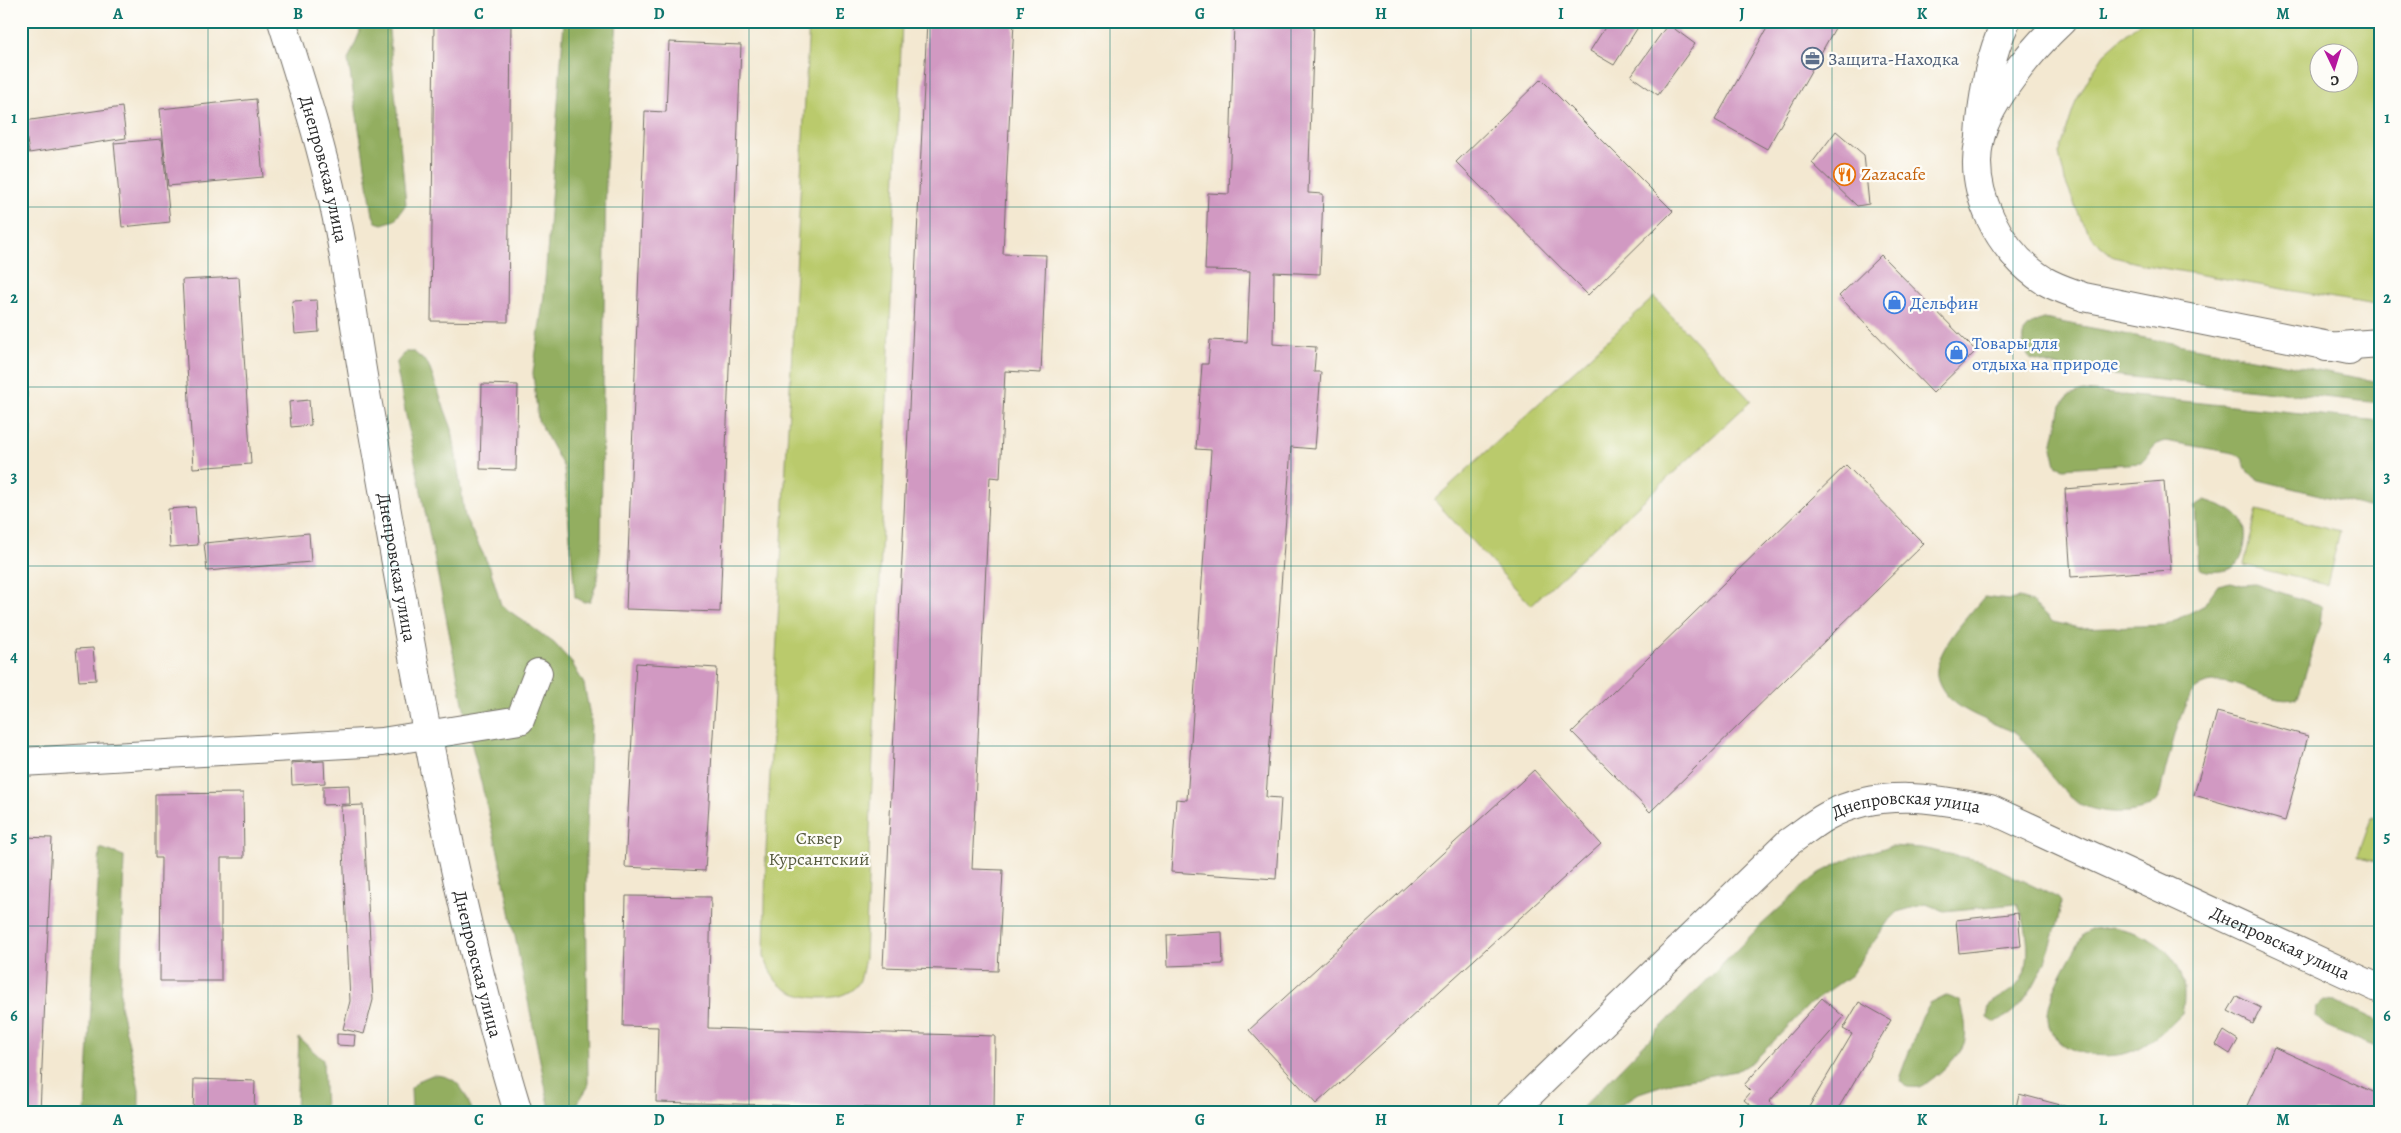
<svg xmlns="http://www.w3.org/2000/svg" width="2401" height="1133" viewBox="0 0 2401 1133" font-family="Alegreya,serif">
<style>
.green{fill:#baca6c;stroke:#727a4c;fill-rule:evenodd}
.forest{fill:#93ae60;stroke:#5f6c46}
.building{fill:#d199c2}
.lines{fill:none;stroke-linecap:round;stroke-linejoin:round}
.minor-casing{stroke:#716d65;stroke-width:30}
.major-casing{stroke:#716d65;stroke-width:30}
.highway-casing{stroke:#716d65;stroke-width:30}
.minor{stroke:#fff;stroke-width:28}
.major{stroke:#fff;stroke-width:28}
.highway{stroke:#fff;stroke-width:28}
.grid{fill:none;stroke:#0f766e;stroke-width:1;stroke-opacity:0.55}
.labels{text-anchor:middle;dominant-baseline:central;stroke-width:4.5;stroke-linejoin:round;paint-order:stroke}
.service-label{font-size:18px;fill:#4e5e75;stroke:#fdfcf7;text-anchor:start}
.street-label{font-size:18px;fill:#2b2b2b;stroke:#fdfcf7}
.food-label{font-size:18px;fill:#c56008;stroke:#fdfcf7;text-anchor:start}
.shop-label{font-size:18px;fill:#366cbe;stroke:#fdfcf7;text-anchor:start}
.park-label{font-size:18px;fill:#565b3e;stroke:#fdfcf7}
.neatline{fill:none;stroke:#0f766e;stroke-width:2}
.grid-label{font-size:16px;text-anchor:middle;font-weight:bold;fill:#0f766e}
</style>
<rect width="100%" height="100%" fill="#fdfcf7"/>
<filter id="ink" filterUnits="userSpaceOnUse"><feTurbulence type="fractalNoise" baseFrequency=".02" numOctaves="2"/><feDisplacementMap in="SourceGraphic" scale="10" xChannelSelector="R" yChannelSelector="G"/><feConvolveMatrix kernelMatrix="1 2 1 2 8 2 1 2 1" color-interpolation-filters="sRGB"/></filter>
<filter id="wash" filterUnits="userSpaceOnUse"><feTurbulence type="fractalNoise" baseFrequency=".0096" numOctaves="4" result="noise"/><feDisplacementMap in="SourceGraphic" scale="20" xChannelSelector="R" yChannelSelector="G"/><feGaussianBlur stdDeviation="1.12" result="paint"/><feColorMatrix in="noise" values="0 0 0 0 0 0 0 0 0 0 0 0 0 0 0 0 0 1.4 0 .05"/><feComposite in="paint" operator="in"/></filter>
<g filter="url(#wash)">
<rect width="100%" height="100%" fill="#f3e8d1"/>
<!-- green -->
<g class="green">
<path d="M 809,21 L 902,21 L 865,958 C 863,966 862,978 858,984 C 842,1005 796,1000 779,984 C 771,976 768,966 764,956 L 766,851 Z"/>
<path d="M 2141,21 L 2380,21 L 2380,306 L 2145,265 L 2114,257 L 2095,241 L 2081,220 L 2065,181 L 2059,154 L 2076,101 L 2091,74 L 2104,54 ZM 2318,52 L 2348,52 L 2348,82 L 2318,82 Z"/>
<polygon points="1654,297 1751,401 1531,605 1434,500"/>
<polygon points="2257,510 2340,531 2327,585 2244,565"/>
<polygon points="2372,816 2380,819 2380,863 2358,856"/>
</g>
<!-- forest -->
<g class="forest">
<polygon points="358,21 388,21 406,204 395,220 382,224 376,222 373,215 348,60 360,32"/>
<polygon points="564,21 617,21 606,168 601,542 597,582 590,601 584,602 575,597 564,468 538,420 533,373 544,295"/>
<path d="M 2044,319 L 2380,382 L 2380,403 L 2073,371 L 2030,359 C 2017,339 2021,325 2044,319 Z"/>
<polygon points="406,352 414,352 428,364 452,429 465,517 490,568 501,605 554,643 572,663 584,684 591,721 586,855 588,1087 572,1112 550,1110 498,852 469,733 397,370 397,362"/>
<path d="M 2083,391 L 2380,421 L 2380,510 L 2259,480 L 2248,473 L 2242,458 L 2234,453 L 2165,441 C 2151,444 2151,454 2141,463 L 2063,468 L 2056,465 L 2052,447 L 2061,406 L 2067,397 Z"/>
<path d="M 2205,500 C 2217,504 2231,508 2240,518 C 2249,527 2246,556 2236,565 C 2229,572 2207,574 2199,568 L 2195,506 Z"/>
<path d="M 2231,582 L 2242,585 L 2255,584 L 2322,606 L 2320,624 L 2300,692 L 2297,698 C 2267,709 2226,665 2196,689 C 2181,700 2169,760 2163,780 C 2161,788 2160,799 2153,804 C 2146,809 2136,811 2128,812 C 2113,813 2093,811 2080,804 C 2053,788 2040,754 2016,734 C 2012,730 2005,729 2000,726 C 1977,716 1947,706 1938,680 C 1929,656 1970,614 1984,597 L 2009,600 L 2019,598 L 2032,602 L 2053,622 L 2079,628 L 2167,625 L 2203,606 L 2218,585 Z"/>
<path d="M 1891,846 L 1921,848 L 1982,861 L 2058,898 L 2061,902 C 2056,939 2033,1013 1993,1022 L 1987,1018 L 1989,1005 C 1998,998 2011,992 2018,984 C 2034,965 2028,924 2017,904 L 1944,911 L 1926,904 L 1897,912 L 1889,920 L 1851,975 L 1811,1003 L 1755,1060 L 1737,1071 L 1675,1081 L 1639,1093 L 1609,1112 L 1578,1112 L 1759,927 L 1804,886 L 1820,873 L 1849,858 Z"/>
<polygon points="100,848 124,856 120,1005 139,1089 139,1112 85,1112"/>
<path d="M 2111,927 C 2158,935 2193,960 2182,1013 C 2168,1027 2152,1043 2133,1051 C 2107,1062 2050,1055 2048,1019 C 2046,995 2072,956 2083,935 L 2092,929 Z"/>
<path d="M 1946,996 L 1960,1001 C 1964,1014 1967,1027 1965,1040 C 1963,1054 1932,1082 1919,1087 C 1915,1088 1910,1087 1907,1087 L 1902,1082 L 1900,1076 L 1921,1019 L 1930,1004 Z"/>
<polygon points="2324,1000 2335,1001 2380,1022 2380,1049 2326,1026 2316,1017 2317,1006"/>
<polygon points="299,1038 323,1060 325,1112 296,1112"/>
<path d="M 432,1075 C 459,1075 463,1090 473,1112 L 412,1112 L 411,1088 L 418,1081 Z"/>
</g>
<g id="blocks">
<!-- building -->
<g class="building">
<polygon points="434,21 511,21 508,322 431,321"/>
<polygon points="927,21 1014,21 1003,254 1046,255 1041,373 1005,371 1000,478 990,477 972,869 1003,870 998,971 883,967"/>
<polygon points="1234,21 1314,21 1308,193 1323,194 1320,274 1274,272 1273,344 1316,347 1314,372 1321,372 1315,449 1291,447 1266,797 1281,798 1276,879 1171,872 1176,799 1187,800 1211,450 1196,449 1202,364 1208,364 1210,340 1247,342 1250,271 1205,270 1208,193 1229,194"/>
<polygon points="1609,21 1642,21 1614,65 1590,51"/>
<polygon points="1771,21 1839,21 1767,149 1715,120"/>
<polygon points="1668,24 1695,44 1658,95 1631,76"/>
<polygon points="669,42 741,45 720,612 626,609 645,111 666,112"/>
<polygon points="1541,79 1673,211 1588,295 1456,162"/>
<polygon points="256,99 263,177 168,186 160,109"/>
<polygon points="122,107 126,138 29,153 24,121"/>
<polygon points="1836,131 1864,155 1869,204 1857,206 1812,163"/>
<polygon points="162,139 170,222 122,227 114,143"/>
<polygon points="1881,255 1976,351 1933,393 1839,296"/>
<polygon points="239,277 251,464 193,468 182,280"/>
<polygon points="317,300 319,332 295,334 292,301"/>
<polygon points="482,384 518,385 516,470 480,469"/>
<polygon points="21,391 27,392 23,508 21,508"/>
<polygon points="309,400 311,425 291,427 289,402"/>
<polygon points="1846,465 1924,544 1650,812 1572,732"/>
<polygon points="2164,481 2171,570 2071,577 2065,489"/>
<polygon points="195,507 198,545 170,547 168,509"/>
<polygon points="309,533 311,562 207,571 204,543"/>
<polygon points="93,648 96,680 79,681 76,649"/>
<polygon points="636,663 717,668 705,871 625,867"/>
<polygon points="2217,712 2308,736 2285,821 2194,795"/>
<polygon points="324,761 325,783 292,785 291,763"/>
<polygon points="1534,770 1601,844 1316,1104 1249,1030"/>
<polygon points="349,785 350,804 323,805 323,786"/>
<polygon points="243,793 244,858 221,858 221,981 160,981 161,858 155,858 155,794"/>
<polygon points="363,805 373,1000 364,1034 343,1029 350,1001 341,806"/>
<polygon points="21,837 52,838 40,1112 21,1112"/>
<polygon points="626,896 711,897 708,1028 995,1036 994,1111 656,1102 658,1027 623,1026"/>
<polygon points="2018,913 2021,946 1959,953 1956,920"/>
<polygon points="1222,932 1223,964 1168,966 1167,935"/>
<polygon points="2237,996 2261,1008 2253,1024 2228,1011"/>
<polygon points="1822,998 1844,1017 1769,1102 1776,1108 1773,1112 1758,1112 1744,1100 1751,1092 1744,1085"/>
<polygon points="1859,1002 1891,1020 1836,1112 1806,1112 1852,1034 1843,1029"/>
<polygon points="2224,1031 2238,1040 2230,1054 2216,1045"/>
<polygon points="337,1034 355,1035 354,1046 337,1045"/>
<polygon points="2274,1047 2380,1095 2380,1112 2244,1112"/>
<polygon points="194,1079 255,1081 254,1112 193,1112"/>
<polygon points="2019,1094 2083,1111 2083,1112 2015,1112"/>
</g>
</g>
</g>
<g filter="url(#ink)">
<use href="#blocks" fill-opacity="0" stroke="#716d65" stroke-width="1"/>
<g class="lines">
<defs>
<polyline id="minor" points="21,762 382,742 520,720 538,673"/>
<g id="major">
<path id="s1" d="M 282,21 C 301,82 321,143 334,205 C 349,272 356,342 369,410 C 411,645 448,883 518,1112"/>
<path d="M 2062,21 C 2034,47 1989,100 1980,138 C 1967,191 2000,253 2045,281 C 2057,288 2071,292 2084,297 L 2349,350"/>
<path id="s2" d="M 1511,1112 L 1789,842 C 1801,834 1814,823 1827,816 C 1879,788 1935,798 1990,809 L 2380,989"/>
</g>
<g id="highway">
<path d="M 1980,137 C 1982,97 1989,58 2006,21"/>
<polyline points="2326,347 2380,343"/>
</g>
</defs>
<!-- minor casing -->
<use href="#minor" class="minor-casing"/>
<!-- major casing -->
<use href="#major" class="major-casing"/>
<!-- highway casing -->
<use href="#highway" class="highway-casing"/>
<!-- minor -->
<use href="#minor" class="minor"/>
<!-- major -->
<use href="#major" class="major"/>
<!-- highway -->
<use href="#highway" class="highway"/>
</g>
</g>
<!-- grid -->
<path class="grid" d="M 208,21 L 208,1112M 388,21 L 388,1112M 569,21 L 569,1112M 749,21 L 749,1112M 930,21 L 930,1112M 1110,21 L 1110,1112M 1291,21 L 1291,1112M 1471,21 L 1471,1112M 1652,21 L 1652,1112M 1832,21 L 1832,1112M 2013,21 L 2013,1112M 2193,21 L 2193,1112M 21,207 L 2380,207M 21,387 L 2380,387M 21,566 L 2380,566M 21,746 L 2380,746M 21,926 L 2380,926"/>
<!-- icons -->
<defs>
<symbol id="office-ring" viewBox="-11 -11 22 22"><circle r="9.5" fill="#fdfcf7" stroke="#5c6f8a" stroke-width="1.5"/><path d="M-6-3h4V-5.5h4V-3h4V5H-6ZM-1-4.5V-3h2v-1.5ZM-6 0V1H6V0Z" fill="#5c6f8a"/></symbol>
<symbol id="restaurant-ring" viewBox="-11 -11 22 22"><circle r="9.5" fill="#fdfcf7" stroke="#e8710a" stroke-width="1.5"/><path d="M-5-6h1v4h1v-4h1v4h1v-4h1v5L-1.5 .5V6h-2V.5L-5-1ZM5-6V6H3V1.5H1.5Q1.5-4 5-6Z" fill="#e8710a"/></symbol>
<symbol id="shop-ring" viewBox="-11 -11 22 22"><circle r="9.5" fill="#fdfcf7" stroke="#3f7fe0" stroke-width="1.5"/><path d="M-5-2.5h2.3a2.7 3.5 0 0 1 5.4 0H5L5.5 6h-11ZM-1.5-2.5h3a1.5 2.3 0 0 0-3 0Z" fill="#3f7fe0"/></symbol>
</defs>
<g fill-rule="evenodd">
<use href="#office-ring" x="1800" y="46" width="25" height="25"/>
<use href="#restaurant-ring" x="1832" y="162" width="25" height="25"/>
<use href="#shop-ring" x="1882" y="290" width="25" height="25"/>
<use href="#shop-ring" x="1944" y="340" width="25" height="25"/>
</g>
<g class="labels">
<!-- service labels -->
<g class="service-label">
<text x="1828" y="59">Защита-Находка</text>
</g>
<!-- street labels -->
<g class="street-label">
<text stroke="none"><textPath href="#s1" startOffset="154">Днепровская улица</textPath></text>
<text stroke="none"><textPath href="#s1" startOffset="559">Днепровская улица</textPath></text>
<text stroke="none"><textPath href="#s2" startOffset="515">Днепровская улица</textPath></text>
<text stroke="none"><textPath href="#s2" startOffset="920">Днепровская улица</textPath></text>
<text stroke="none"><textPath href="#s1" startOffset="964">Днепровская улица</textPath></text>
</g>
<!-- food labels -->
<g class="food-label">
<text x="1861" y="174">Zazacafe</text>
</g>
<!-- shop labels -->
<g class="shop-label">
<text x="1910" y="303">Дельфин</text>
<text x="1972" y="343">Товары для<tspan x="1972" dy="21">отдыха на природе</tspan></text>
</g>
<!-- park labels -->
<g class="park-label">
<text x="819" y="838">Сквер<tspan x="819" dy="21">Курсантский</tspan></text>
</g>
</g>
<!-- margin -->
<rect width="2401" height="1133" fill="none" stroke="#fdfcf7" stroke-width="55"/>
<!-- north arrow -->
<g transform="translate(2334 68) rotate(176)"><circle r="24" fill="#fdfcf7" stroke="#a9a8a5"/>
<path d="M0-4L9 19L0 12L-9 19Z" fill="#b5179e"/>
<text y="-8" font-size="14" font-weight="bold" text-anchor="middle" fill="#2b2b2b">С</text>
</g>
<rect x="28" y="28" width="2346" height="1078" class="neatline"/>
<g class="grid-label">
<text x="118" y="19">A</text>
<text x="298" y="19">B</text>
<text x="479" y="19">C</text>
<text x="659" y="19">D</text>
<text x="840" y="19">E</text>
<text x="1020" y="19">F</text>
<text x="1200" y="19">G</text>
<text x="1381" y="19">H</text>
<text x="1561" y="19">I</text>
<text x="1742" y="19">J</text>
<text x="1922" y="19">K</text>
<text x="2103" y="19">L</text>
<text x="2283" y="19">M</text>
<text x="14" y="123">1</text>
<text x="2387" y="123">1</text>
<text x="14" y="303">2</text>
<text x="2387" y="303">2</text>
<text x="14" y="482">3</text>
<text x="2387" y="482">3</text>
<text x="14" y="662">4</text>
<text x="2387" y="662">4</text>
<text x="14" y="842">5</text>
<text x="2387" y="842">5</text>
<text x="14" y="1021">6</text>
<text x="2387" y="1021">6</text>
<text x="118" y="1125">A</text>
<text x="298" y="1125">B</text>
<text x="479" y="1125">C</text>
<text x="659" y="1125">D</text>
<text x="840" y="1125">E</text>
<text x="1020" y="1125">F</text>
<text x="1200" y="1125">G</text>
<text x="1381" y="1125">H</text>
<text x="1561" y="1125">I</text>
<text x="1742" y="1125">J</text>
<text x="1922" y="1125">K</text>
<text x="2103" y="1125">L</text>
<text x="2283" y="1125">M</text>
</g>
</svg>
